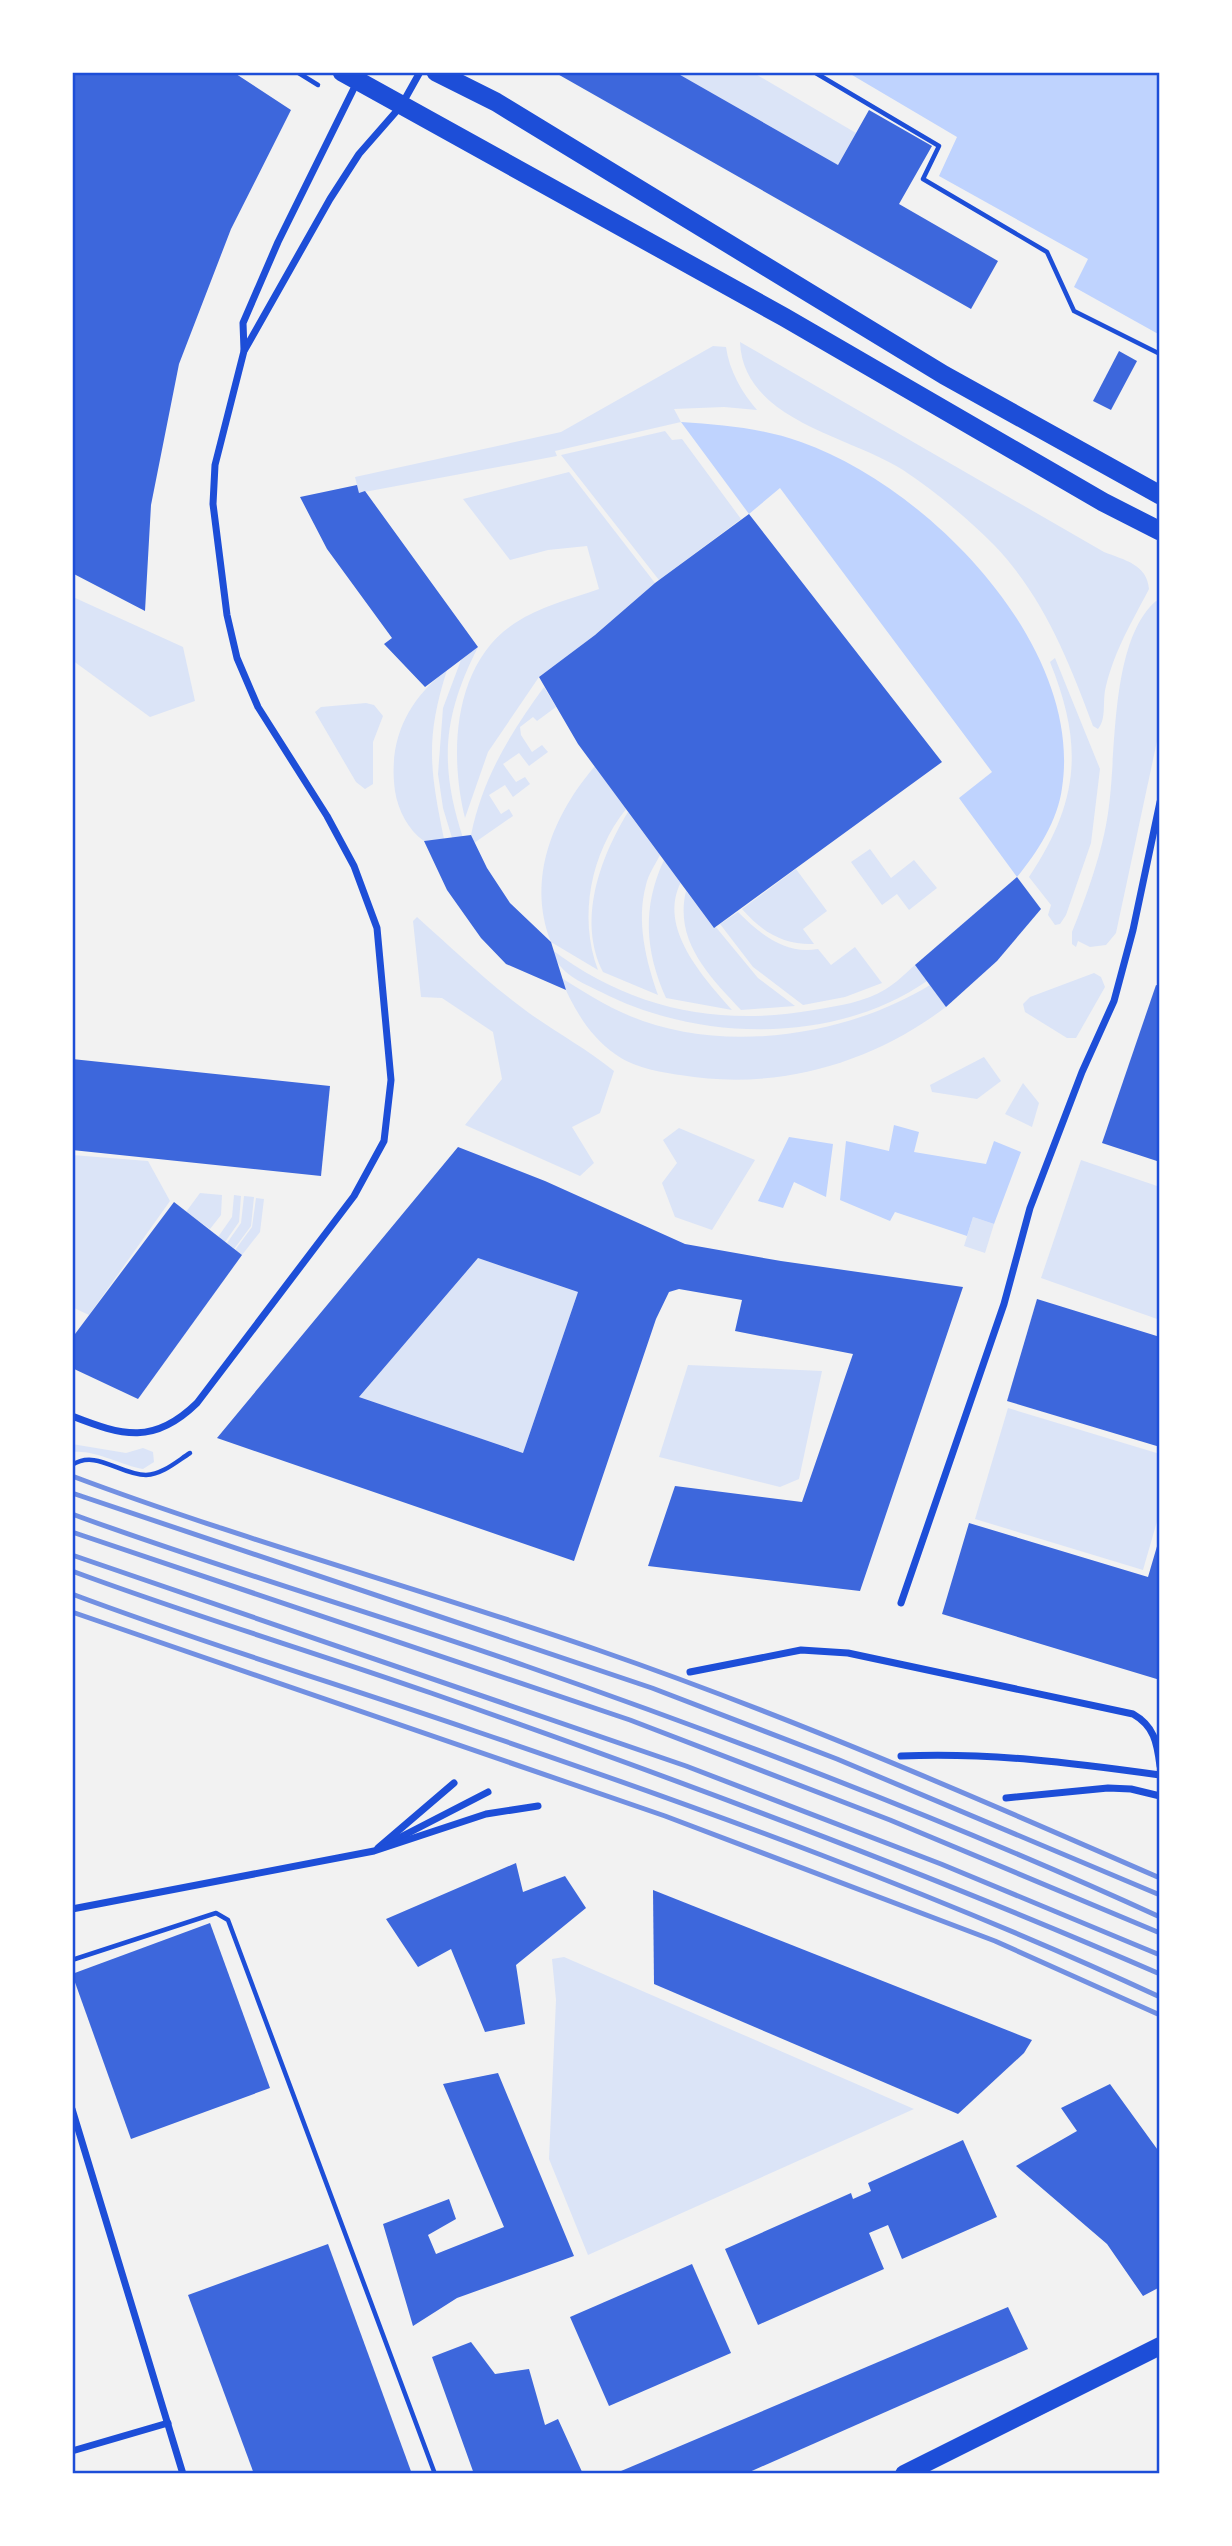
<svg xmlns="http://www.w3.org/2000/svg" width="1232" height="2546" viewBox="0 0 1232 2546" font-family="'Source Sans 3',sans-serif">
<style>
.green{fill:#dbe4f7}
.water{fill:#bfd3fe}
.building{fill:#3d67dc;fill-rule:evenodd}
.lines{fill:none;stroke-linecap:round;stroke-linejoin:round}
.path{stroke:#1d4ed8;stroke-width:4.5}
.minor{stroke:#1d4ed8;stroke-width:7}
.primary{stroke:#1d4ed8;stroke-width:18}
.trunk{stroke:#1d4ed8;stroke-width:19}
.rail{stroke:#7290e2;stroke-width:5}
.neatline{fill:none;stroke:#1d4ed8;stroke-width:2.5}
</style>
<rect width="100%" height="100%" fill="#f2f2f2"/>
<!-- green -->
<g class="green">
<polygon points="675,72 752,72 856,133 838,165"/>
<path d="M 740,342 L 1104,552 C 1124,560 1147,564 1149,589 C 1131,624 1116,647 1106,686 C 1102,700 1107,719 1098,729 L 1093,726 C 1069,661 1043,596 994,545 C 967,518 935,491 903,470 C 851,436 743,421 740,342 Z"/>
<path d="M 713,346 L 726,347 C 729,370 742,393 757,410 L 724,407 L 674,409 L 681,422 L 555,451 L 557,456 L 359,493 L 355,477 L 561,432 Z"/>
<polygon points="665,431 672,440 682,439 741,519 659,580 561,455"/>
<path d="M 569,472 L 655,583 L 595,635 L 539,677 L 488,752 L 465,818 C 449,754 453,663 515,623 C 541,606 570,599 599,589 L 587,546 L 548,550 L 510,560 L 463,499 Z"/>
<polygon points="73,597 183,647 195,701 150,717 72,660"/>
<path d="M 1156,601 L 1160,602 L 1160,727 L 1116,933 L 1106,945 L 1090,947 L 1078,941 L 1076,947 L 1072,944 L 1072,932 C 1086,898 1103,850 1108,813 C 1117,757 1109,642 1156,601 Z"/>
<path d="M 478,647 C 443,716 439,764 463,838 L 452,838 L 443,808 L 438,774 L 443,708 L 461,660 Z"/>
<path d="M 1055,658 L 1100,769 L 1091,843 L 1066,915 L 1060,924 L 1055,925 L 1048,915 L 1051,905 L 1029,877 C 1079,802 1084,746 1050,662 Z"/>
<path d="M 447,670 C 425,739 430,770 444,839 L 424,841 C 408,830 398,810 395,791 C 388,741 407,700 447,670 Z"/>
<path d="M 544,687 L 556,707 L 537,721 L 533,717 L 520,727 L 521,735 L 532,752 L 542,745 L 548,752 L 529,766 L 519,753 L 503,764 L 516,782 L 525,777 L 530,784 L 513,797 L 505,785 L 489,795 L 501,814 L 509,809 L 513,816 L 474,843 L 471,835 C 483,777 510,734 544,687 Z"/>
<polygon points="366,703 374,705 383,716 373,742 373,784 365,789 356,782 315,712 321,707"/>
<path d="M 595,766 L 626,809 C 591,853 578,916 598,970 L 551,942 C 526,878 554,814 595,766 Z"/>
<path d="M 628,812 L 660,855 C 655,865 648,875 646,885 C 636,921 646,961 658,995 L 603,972 C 577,920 600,858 628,812 Z"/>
<polygon points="870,849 891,878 914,860 937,888 909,910 897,894 882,905 851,862"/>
<path d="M 664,860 L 681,882 C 657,928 704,978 732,1010 L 666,998 C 645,951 642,907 664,860 Z"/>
<path d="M 796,869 L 827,911 L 803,929 L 814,944 C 783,945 762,932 742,909 Z"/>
<path d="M 686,891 L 758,978 L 795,1006 L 741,1010 C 709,976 674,941 686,891 Z"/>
<path d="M 738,912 C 760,934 785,955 818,949 L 831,965 L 855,947 L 882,983 L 845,997 L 803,1005 L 753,967 L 720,924 Z"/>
<path d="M 417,917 C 454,950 489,984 529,1013 C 557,1033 587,1049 614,1071 L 600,1113 L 572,1127 L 594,1163 L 580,1176 L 465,1125 L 502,1079 L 493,1032 L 442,998 L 421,997 L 413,921 Z"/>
<path d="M 551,949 C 630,1009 718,1027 814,1010 C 838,1006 865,1002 886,989 C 896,983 906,973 915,965 L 927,981 C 835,1045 698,1042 601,992 C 579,981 559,974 551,949 Z"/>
<polygon points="1094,973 1101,977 1105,987 1076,1038 1067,1038 1025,1012 1023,1004 1030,997"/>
<path d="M 560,977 C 582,991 606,1006 630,1016 C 723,1055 847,1036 930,985 L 946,1007 C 869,1065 775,1091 680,1075 C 659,1072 632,1067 615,1054 C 588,1035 573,1007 560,977 Z"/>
<polygon points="984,1057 1001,1081 977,1099 932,1092 930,1085"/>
<polygon points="1023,1083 1039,1103 1032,1127 1005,1114"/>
<polygon points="679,1128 755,1160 712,1230 675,1217 662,1183 677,1163 663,1140"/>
<polygon points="72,1155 148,1161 170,1201 89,1315 72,1307"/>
<polygon points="1081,1160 1160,1187 1160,1320 1041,1278"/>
<polygon points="200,1193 222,1195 221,1215 210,1229 186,1212"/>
<polygon points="234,1195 241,1196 239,1222 225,1242 218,1237 232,1217"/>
<polygon points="244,1196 254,1197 251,1226 234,1249 227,1243 241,1223"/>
<polygon points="256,1198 264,1199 260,1232 242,1255 235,1250 252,1227"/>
<polygon points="973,1217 994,1224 985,1253 964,1246"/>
<polygon points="478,1258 578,1292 523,1453 359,1397"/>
<polygon points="688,1365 822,1371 799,1479 780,1487 659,1457"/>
<polygon points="1008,1408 1160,1454 1160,1511 1143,1570 975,1519"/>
<path d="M 72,1444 L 126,1453 L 143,1448 L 153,1452 L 154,1462 L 143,1469 C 121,1465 94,1449 72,1452 Z"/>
<polygon points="564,1957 914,2109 588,2255 549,2159 556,2000 552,1959"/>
</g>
<!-- water -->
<g class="water">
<polygon points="847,72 1160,72 1160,335 1074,287 1088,259 939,176 957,137"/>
<path d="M 681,422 C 723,425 762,428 801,442 C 927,486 1084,645 1062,788 C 1058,820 1037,853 1017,877 L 959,798 L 992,772 L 780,488 L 749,514 Z"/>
<polygon points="894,1125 919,1132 914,1152 986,1164 994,1141 1021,1152 994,1224 973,1217 967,1236 895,1212 890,1221 840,1200 846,1141 889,1151"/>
<polygon points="789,1137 833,1144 826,1197 794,1182 783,1208 758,1201"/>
</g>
<!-- building -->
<g class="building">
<polygon points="72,72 233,72 291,110 231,229 179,364 151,505 145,611 72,573"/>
<polygon points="554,72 675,72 838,165 869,110 932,146 899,204 998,261 971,309"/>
<polygon points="1119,351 1137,361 1111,410 1093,401"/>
<polygon points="357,485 359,493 365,491 478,647 425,687 384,644 392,638 327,549 300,497"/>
<polygon points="749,514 942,762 714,928 578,744 539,677 595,635 655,583"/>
<polygon points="471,835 487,868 510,903 551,942 566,990 506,964 481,938 447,890 424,841"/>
<polygon points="1017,877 1041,909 997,961 946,1007 915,965"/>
<polygon points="1156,985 1160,986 1160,1162 1102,1143"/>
<polygon points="72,1059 330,1086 321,1176 72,1150"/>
<path d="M 458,1147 L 545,1181 L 685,1244 L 781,1261 L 963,1287 L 860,1591 L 648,1566 L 675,1486 L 802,1502 L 853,1354 L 735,1331 L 742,1300 L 679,1289 L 669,1292 L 656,1319 L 574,1561 L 217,1438 ZM 478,1258 L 578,1292 L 523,1453 L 359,1397 Z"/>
<polygon points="174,1202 242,1255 138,1399 72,1368 72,1338"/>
<polygon points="1037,1299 1160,1337 1160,1447 1007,1401"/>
<polygon points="969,1523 1148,1577 1160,1536 1160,1680 942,1614"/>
<polygon points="516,1863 523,1892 565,1876 586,1908 516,1965 525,2024 485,2032 451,1949 418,1967 386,1919"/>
<polygon points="653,1890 1032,2040 1024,2053 958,2114 654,1984"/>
<polygon points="210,1923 270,2088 131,2139 72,1974"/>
<polygon points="498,2073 574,2256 457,2298 413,2326 383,2224 449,2199 456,2219 428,2235 436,2254 504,2227 443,2084"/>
<polygon points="1110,2084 1160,2153 1160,2234 1158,2237 1160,2287 1143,2296 1107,2244 1016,2166 1077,2131 1061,2108"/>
<polygon points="963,2140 997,2217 902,2259 888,2225 869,2233 884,2269 758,2325 725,2249 851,2193 853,2199 871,2191 868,2183"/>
<polygon points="328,2244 412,2474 254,2474 188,2295"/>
<polygon points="692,2264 731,2353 609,2406 570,2317"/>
<polygon points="1008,2307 1028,2349 745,2474 614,2474"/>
<polygon points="471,2342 495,2374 529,2369 545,2425 558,2419 583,2474 474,2474 432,2357"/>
</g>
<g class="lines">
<!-- path -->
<g class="path">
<polyline points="297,72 318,85"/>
<polyline points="814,72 939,146 923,179 1047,252 1074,311 1160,354"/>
<path d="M 72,1465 C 96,1449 120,1475 146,1475 C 163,1474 176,1462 190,1453"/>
<polyline points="72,1960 216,1913 228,1920 435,2474"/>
</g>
<!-- minor -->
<g class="minor">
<polyline points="244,350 243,323 278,242 362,72"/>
<path d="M 72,1416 C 123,1436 154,1445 197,1403 L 354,1196 L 384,1141 L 391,1080 L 377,928 L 354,866 L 327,816 L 258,707 L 237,658 L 227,615 L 213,504 L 215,465 L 244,351 L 330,199 L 359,154 L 401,106 L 420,72"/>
<polyline points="901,1603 1004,1304 1030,1208 1082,1072 1114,1001 1133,930 1160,802"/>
<path d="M 690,1672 L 801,1650 L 848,1653 L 1133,1714 C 1154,1726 1157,1742 1160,1766"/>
<path d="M 901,1756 C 988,1752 1074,1763 1160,1775"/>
<polyline points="1006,1798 1108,1788 1131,1789 1160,1796"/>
<polyline points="391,1842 488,1792"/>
<polyline points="378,1848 454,1783"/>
<polyline points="72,1909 374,1851 486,1814 538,1806"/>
<polyline points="72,2109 183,2474"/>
<polyline points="72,2451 168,2423"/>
</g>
<!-- primary -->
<polyline class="primary" points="904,2474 1160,2346"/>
<!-- trunk -->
<g class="trunk">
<polyline points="342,72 784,317 1103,502 1160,531"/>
<polyline points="436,72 496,102 944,375 1160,495"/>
</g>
<!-- rail -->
<g class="rail">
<path d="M 72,1476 C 245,1541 423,1589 598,1650 C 789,1716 975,1797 1160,1878"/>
<polyline points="72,1493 652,1688 837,1759 1160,1895"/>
<path d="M 72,1514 C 222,1569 375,1613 526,1666 C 741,1741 953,1822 1160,1917"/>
<polyline points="72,1532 630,1720 890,1820 1160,1933"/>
<polyline points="72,1555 686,1766 941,1864 1160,1955"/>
<path d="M 72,1571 C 190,1615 311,1651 431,1693 C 677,1779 921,1870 1160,1974"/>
<path d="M 72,1594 C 205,1644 341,1685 475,1731 C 707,1810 938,1894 1160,1997"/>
<polyline points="72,1612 665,1816 995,1941 1160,2015"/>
</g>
</g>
<!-- border -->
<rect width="1232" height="2546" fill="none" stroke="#ffffff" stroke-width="147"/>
<rect x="74" y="74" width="1084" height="2398" class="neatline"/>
</svg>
